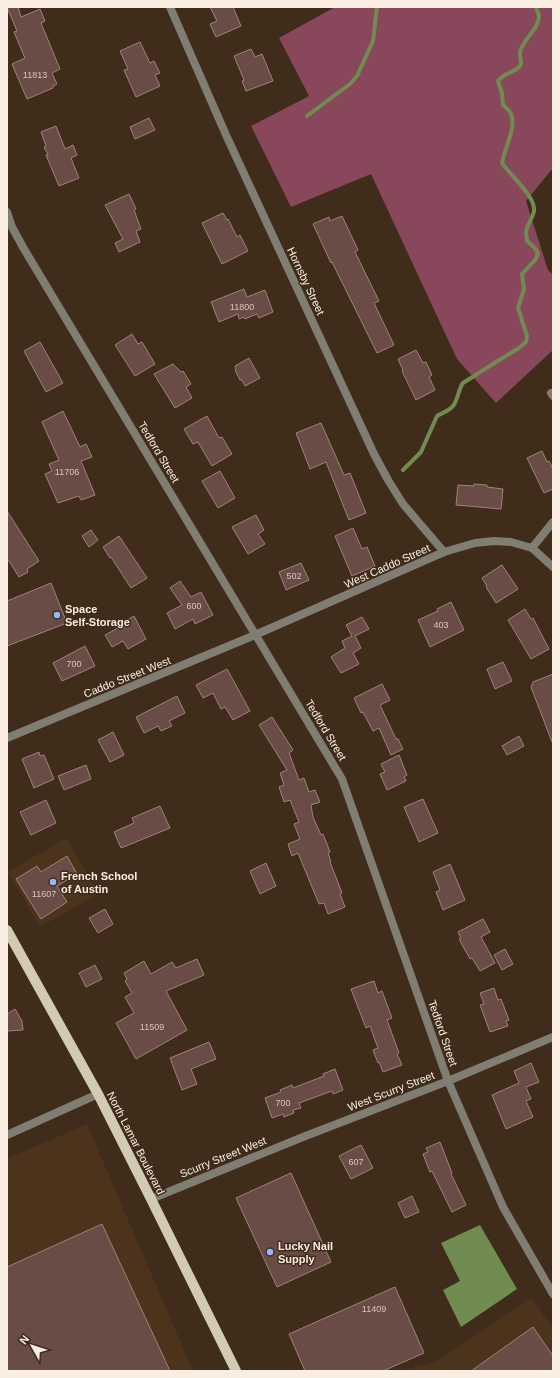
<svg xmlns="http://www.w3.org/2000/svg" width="560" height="1378" viewBox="0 0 560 1378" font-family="Helvetica,sans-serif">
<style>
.built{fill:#4c341c}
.forest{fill:#88475b}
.water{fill:#718c50}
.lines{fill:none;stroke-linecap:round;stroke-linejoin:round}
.stream{stroke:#718c50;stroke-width:4}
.building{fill:#684c45;stroke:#a1827b}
.minor{stroke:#807e72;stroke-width:8}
.primary{stroke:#d0cbb2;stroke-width:10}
.poi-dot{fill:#96b6fd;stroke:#3f2c1a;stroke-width:1.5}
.labels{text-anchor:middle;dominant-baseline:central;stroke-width:3;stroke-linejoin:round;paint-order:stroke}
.number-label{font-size:9px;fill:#d6c5bb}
.street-label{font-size:11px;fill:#faede2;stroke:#3f2c1a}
.poi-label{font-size:11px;font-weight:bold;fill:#faede2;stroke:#3f2c1a;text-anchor:start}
</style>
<rect width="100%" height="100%" fill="#3f2c1a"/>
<!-- built -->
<g class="built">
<polygon points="66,838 99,893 40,927 8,872"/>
<polygon points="87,1124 193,1371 7,1371 7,1159"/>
<polygon points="531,1298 553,1328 553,1371 403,1371 434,1362"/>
</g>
<!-- forest -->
<polygon class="forest" points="335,7 553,7 553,168 526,201 548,270 553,275 553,350 496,403 457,359 371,174 291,207 251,126 309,96 279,38"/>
<!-- water -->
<polygon class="water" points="480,1225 517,1289 461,1327 443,1290 460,1281 441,1243"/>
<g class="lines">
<!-- stream -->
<g class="stream">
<polyline points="307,116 350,84 357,76 373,41 377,7"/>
<path d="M 403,470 L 421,452 L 437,416 C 442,413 449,411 453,406 C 458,400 458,390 463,383 L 496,362 L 519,348 L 526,342 L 527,336 L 518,308 L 524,289 L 522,274 L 535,260 L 538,254 L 535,248 L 527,241 C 527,238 526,235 526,232 C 527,224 533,218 534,211 C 536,197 510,175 502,163 C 504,149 517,127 511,114 C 510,111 505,107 503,105 L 502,93 L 498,81 C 504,73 513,73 519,67 C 524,63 519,58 520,53 C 522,39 539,30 539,16 C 538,13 537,10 536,7"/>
</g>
</g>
<!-- building -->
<g class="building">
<polygon points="7,7 18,7 21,17 40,9 45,21 41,23 60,69 52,73 57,84 53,86 53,88 27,99 12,64 25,58 14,32 17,31"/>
<polygon points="210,7 233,7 241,26 216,37 210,24 217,21"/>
<polygon points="140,42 150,63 154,61 160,73 155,75 160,86 136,97 124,70 128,69 120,51"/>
<polygon points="251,49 255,57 262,54 273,81 246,91 242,81 244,80 234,56"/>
<polygon points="149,118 155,130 135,139 130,127"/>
<polygon points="56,126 65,149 73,145 77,155 71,158 79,178 59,186 46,155 48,155 44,147 46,146 41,132"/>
<polygon points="129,194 136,209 134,210 141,229 136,231 140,242 119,252 115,243 123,239 105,205"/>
<polygon points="223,213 227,220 228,219 237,237 240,235 248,251 222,264 202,223"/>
<polygon points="342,216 358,250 355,252 379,301 374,303 394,345 377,353 332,262 331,263 313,224 329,217 330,221"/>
<polygon points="244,289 247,297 265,290 273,312 259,318 257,314 245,319 244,317 239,319 238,314 219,322 211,302"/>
<polygon points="132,334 138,344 142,342 155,364 135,376 115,345"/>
<polygon points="40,342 63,383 46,392 24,351"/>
<polygon points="416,350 423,363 426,362 432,375 429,377 435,390 416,400 402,371 403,370 398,359"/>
<polygon points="249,358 260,378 245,386 242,380 240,380 235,370 236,369 235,366"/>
<polygon points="173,364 181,372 183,371 191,384 186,387 192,398 175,408 154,374"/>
<polygon points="63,411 80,447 86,444 92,457 81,461 95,495 81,500 79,496 58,503 45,474 52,471 49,464 59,460 42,422"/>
<polygon points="207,416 219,438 222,437 232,454 212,466 198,442 193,444 184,429"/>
<polygon points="321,423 344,475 350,473 366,513 349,520 326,462 310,469 296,433"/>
<polygon points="542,451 547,462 549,461 553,469 553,489 544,493 527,458"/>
<polygon points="220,471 235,498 218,508 202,481"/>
<polygon points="474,484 487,485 487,487 503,489 501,509 456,505 458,485 474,486"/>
<polygon points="7,511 39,561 27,569 28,572 19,577 7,558"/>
<polygon points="256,515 264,530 258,534 265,544 248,554 232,527"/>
<polygon points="353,528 362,549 367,547 375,566 352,576 335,536"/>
<polygon points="91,530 98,540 89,547 82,536"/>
<polygon points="119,536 147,578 131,588 111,557 110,558 103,547"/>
<polygon points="301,563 309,580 286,590 279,572"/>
<polygon points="502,565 518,589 496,603 486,587 487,586 482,578"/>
<polygon points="180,581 191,597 201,592 213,615 195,624 193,619 175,629 167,613 182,605 170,588"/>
<polygon points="51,583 67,623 7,646 7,601"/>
<polygon points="451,602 464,630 430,647 418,620 438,611 437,609"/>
<polygon points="525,609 531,619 533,618 549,649 531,659 508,620"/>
<polygon points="134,616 146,639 128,649 123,641 112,647 105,635 125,624 124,622"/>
<polygon points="362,617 369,629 355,636 361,648 353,653 359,664 341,673 331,657 345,648 342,641 352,636 346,625"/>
<polygon points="85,646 95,666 62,681 53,663"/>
<polygon points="503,662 512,681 495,689 487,669"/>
<polygon points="227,669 250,711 233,720 225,707 221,709 213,693 203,698 196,685"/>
<polygon points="553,674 553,742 552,742 531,687 533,682"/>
<polygon points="382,684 390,700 380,705 396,739 398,739 403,749 391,755 379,728 373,731 363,712 361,713 354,698"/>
<polygon points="177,696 185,713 169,721 172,726 161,731 158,726 144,733 136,717"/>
<polygon points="272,717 293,750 289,753 299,780 304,778 309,792 315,790 320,802 311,805 313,817 321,835 323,834 330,852 328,853 331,862 330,862 342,893 340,894 345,907 328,914 324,903 319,904 298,853 292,856 288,844 300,839 294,824 299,822 290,800 284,802 279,787 284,785 280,773 287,770 259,725"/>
<polygon points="113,732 124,755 110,762 98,740"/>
<polygon points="519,736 524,746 507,755 502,746"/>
<polygon points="39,752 40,756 44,755 54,779 34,788 22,759"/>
<polygon points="399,755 407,775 404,777 406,781 387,790 380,774 385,772 381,764"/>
<polygon points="86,765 91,779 64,790 58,776"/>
<polygon points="423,799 438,833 419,842 404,807"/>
<polygon points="46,800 56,823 31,835 20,812"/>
<polygon points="160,806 170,828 121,848 114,832 134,823 132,818"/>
<polygon points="67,856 77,874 57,886 67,902 41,919 16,879 37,866 41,872"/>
<polygon points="266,863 276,886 260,894 250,871"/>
<polygon points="450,864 465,900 443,910 436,892 440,890 433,872"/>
<polygon points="105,909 113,924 98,933 89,918"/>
<polygon points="483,919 490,932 481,937 495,963 480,971 472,958 470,959 459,939 461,938 458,932"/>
<polygon points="505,949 513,964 502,970 494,955"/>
<polygon points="197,959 204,975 166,991 187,1030 136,1059 116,1023 134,1013 125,997 132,993 125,981 127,979 124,973 144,961 151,974 172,962 176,968"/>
<polygon points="95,965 102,979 86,987 79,973"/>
<polygon points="374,981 378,993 382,991 392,1018 387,1020 399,1053 397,1054 402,1065 383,1072 379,1062 378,1063 373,1050 378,1048 370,1026 366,1028 351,989"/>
<polygon points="494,988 498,1000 501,999 509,1020 506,1021 508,1026 490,1032 480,1005 484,1004 480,993"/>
<polygon points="15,1009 22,1021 23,1030 7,1031 7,1014"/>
<polygon points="209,1042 216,1059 191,1069 197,1084 182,1090 170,1058"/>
<polygon points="531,1063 539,1082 526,1087 531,1099 526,1101 533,1117 506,1129 492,1095 519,1083 514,1071"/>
<polygon points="335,1069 343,1090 333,1094 332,1091 299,1103 301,1108 293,1110 294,1113 284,1117 283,1114 272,1118 265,1098 281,1092 280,1090 292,1085 293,1088 324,1076 323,1074"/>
<polygon points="440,1142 452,1173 451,1174 466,1205 452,1212 432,1171 430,1172 423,1154 428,1152 426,1148"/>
<polygon points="361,1145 373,1168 351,1179 339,1156"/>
<polygon points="291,1173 331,1262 277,1287 236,1198"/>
<polygon points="412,1196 419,1212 405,1218 398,1203"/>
<polygon points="102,1224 170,1371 7,1371 7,1267"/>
<polygon points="395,1287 424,1353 383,1371 305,1371 289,1334"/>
<polygon points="533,1327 553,1356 553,1371 471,1371"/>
</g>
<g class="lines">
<!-- minor -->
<g class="minor">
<polyline points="170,7 226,135 374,454 388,480 403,504 444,552"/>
<polyline points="7,212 12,227 24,249 342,779 448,1081 503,1207 553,1294"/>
<polyline points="551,393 553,396"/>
<polyline points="532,548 553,522"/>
<polyline points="7,738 255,635 444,552 475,543 494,541 511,542 532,548 553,567"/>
<polyline points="7,1135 98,1094"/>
<polyline points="151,1199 303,1137 448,1081 553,1037"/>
</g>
<!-- primary -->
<polyline class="primary" points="7,930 98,1094 151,1199 236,1371"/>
</g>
<!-- markers -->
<g class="poi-dot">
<circle cx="57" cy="615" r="4"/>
<circle cx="53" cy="882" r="4"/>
<circle cx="270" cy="1252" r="4"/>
</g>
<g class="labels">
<!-- number labels -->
<g class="number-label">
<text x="35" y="75">11813</text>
<text x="242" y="307">11800</text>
<text x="67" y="472">11706</text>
<text x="294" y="576">502</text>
<text x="194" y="606">600</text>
<text x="441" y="625">403</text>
<text x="74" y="664">700</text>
<text x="44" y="894">11607</text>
<text x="152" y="1027">11509</text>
<text x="283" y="1103">700</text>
<text x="356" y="1162">607</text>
<text x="374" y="1309">11409</text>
</g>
<!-- street labels -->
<g class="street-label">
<text transform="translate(306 281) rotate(65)">Hornsby Street</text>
<text transform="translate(159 452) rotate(59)">Tedford Street</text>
<text transform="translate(387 566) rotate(-24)">West Caddo Street</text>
<text transform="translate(127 677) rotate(-22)">Caddo Street West</text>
<text transform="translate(326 730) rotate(59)">Tedford Street</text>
<text transform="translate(443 1033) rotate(71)">Tedford Street</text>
<text transform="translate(391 1091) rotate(-21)">West Scurry Street</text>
<text transform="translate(136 1143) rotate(63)">North Lamar Boulevard</text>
<text transform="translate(223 1157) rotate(-22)">Scurry Street West</text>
</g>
<!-- poi labels -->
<g class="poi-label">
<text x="65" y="609">Space<tspan x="65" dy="13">Self-Storage</tspan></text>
<text x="61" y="876">French School<tspan x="61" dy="13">of Austin</tspan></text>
<text x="278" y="1246">Lucky Nail<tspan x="278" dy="13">Supply</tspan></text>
</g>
</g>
<!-- border -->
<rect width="560" height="1378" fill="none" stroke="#faede2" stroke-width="16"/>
<!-- north arrow -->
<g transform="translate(32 1346) rotate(309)" stroke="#3f2c1a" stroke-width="3" paint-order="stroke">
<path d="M0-3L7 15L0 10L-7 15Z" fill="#faede2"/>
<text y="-6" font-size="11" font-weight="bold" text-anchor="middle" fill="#faede2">N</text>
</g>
</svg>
